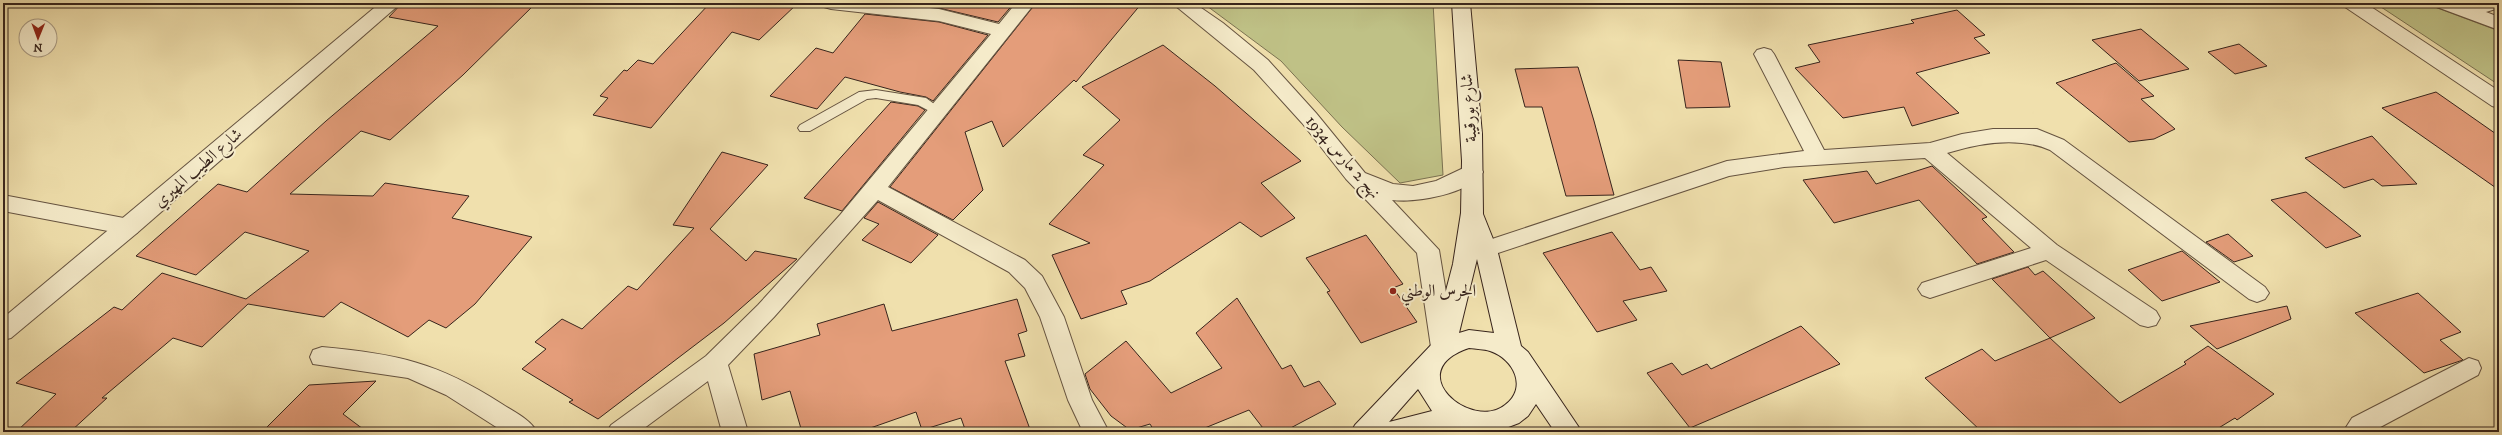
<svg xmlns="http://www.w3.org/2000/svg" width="2502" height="435" viewBox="0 0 2502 435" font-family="'IM FELL DW Pica',Amiri,serif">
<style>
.green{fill:#bfc186;stroke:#7b7251}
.building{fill:#e49d7a;stroke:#37241c}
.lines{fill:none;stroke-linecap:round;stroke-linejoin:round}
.service-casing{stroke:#655340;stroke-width:2}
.minor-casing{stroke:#655340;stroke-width:2}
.tertiary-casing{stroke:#655340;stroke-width:2}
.secondary-casing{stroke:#37241c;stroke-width:2}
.service{fill:#f5ebca;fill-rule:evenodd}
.minor{fill:#f5ebca;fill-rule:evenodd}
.tertiary{fill:#f5ebca;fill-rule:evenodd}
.secondary{fill:#f5ebca;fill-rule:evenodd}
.poi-dot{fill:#8f2418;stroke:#f5ebca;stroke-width:1.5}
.labels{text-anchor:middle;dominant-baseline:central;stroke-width:4;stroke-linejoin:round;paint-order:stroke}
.street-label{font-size:17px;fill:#37241c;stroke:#f5ebca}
.poi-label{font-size:17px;fill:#37241c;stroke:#f5ebca;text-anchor:start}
</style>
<rect width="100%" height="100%" fill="#f0e0ad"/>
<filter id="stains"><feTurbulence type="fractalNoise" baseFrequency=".005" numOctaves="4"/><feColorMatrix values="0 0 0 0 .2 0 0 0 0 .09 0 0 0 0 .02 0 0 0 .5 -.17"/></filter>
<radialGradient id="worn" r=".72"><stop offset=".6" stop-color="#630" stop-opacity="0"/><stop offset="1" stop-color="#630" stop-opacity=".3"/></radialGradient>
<!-- green -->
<g class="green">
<polygon points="1203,3 1433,3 1443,175 1400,183 1342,127 1281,61"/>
<polygon points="2375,3 2424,3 2499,31 2499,85"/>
</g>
<!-- building -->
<g class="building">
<polygon points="402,3 536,3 463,75 390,140 361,131 290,194 373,196 385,183 469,196 452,218 532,237 475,304 446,328 429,320 408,337 341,302 324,317 248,304 202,347 173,338 102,398 107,398 70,432 16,432 56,394 16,383 114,307 122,310 162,273 246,299 309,251 245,232 196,275 136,256 218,184 247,192 326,121 438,26 389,17"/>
<polygon points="710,3 798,3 759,40 732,32 651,128 593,115 608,98 600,96 624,70 627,71 638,60 653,64"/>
<polygon points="898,3 1014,3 998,22 939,8"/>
<polygon points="1036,3 1142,3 1076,82 1074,80 1003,147 992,121 965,132 983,190 953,220 890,187"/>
<polygon points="1957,10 1985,35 1974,38 1990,53 1916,73 1959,113 1912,126 1904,107 1843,118 1795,68 1820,62 1808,45 1914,23 1911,20"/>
<polygon points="865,14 939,22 988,35 933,101 926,97 900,92 845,77 817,109 770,96 816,48 833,53"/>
<polygon points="2141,29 2189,69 2139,81 2092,40"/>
<polygon points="2239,44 2267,66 2235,74 2208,52"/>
<polygon points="1163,45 1215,86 1301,161 1261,183 1295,218 1261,237 1240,222 1150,281 1121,291 1127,304 1081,319 1052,255 1090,243 1049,224 1104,165 1083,155 1120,120 1082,87"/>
<polygon points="1678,60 1721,62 1730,107 1686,108"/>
<polygon points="2116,63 2154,96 2141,99 2175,129 2154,139 2129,142 2056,83"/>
<polygon points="1578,67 1594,121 1614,195 1566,196 1542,107 1525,107 1515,69"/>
<polygon points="2436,92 2499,136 2499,190 2382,108"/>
<polygon points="891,102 918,106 925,110 842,211 804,198"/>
<polygon points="2372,136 2417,184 2382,186 2373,179 2344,188 2305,158"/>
<polygon points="722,152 768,165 710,229 746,261 755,251 797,259 724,323 598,419 569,402 573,400 522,369 546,349 535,342 562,319 582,329 628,286 637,290 694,228 673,225"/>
<polygon points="1932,166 1987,217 1982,219 2014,252 1977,264 1919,200 1834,223 1803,180 1867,171 1876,184"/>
<polygon points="2306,192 2361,236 2326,248 2271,200"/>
<polygon points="878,202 938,235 911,263 862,240 879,224 864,218"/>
<polygon points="1612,232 1640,270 1651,267 1667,291 1623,301 1637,320 1597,332 1543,253"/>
<polygon points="2228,234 2253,256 2234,262 2206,242"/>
<polygon points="1366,235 1403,284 1393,288 1417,322 1361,343 1327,292 1330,291 1306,258"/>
<polygon points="2182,251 2220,282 2162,301 2128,270"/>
<polygon points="2028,267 2035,275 2043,271 2095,318 2050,338 1992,279"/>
<polygon points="2418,293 2461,332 2440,340 2463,360 2424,373 2355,313"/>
<polygon points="1237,298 1282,369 1291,365 1304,387 1319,381 1336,404 1283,432 1266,432 1249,410 1195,432 1155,432 1150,424 1130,430 1111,416 1090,389 1085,374 1126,341 1171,393 1222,368 1196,333"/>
<polygon points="1017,299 1027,331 1018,334 1025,356 1005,361 1031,432 966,432 961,418 922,430 916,412 859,432 802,432 790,391 762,400 754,354 820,335 817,324 884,304 892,331"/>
<polygon points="2287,306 2291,319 2217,349 2190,326"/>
<polygon points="1801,326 1840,364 1690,428 1647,373 1672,363 1682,375 1707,364 1711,369"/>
<polygon points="2050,338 2120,403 2186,364 2184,362 2208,346 2274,394 2237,420 2235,418 2212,432 1982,432 1925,378 1982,349 1995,361"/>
<polygon points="376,381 343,414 367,432 262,432 309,385"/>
</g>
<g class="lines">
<defs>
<polygon id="service" points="876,90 926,98 945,112 939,116 918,105 876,98 867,99 810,131 800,131 798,128 800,125 859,92"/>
<g id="minor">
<polygon points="822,3 884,3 939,9 999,24 1016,3 1035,3 888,187 1025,260 1042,276 1064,317 1092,400 1109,432 1083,432 1068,400 1040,317 1025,288 1009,272 878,200 774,317 728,365 748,432 722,432 708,381 639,432 607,432 611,425 706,356 758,305 840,215 991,34 939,21 831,9 824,7"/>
<polygon points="2343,3 2365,3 2499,91 2499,108 2492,106 2345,7"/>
<polygon points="2435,3 2462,3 2468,5 2499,3 2499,8 2486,12 2499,17 2499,30 2437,7"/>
<path d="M 1764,48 L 1771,50 L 1774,54 L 1824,150 L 1930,143 L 1962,134 L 1993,129 L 2037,129 L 2064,140 L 2265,287 L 2269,293 L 2265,299 L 2257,302 L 2249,299 L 2050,150 C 2018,136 1979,143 1947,153 L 2057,245 L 2156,311 L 2160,318 L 2156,325 L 2148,327 L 2140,325 L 2046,260 L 1930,298 L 1922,295 L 1918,289 L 1922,283 L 2031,248 L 1925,158 L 1784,167 L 1729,176 L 1486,257 L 1460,254 L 1457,248 L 1460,242 L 1468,240 L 1486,241 L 1727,161 L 1804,151 L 1754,54 L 1757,50 Z"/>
<polygon points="3,195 129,219 137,221 140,227 137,233 129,235 3,211"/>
<path d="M 322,347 C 397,354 437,362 502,404 C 514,412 530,419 537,432 L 504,432 L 446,395 L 408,378 L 313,364 L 310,357 L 313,350 Z"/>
<polygon points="2469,358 2478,361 2481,368 2478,375 2371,432 2343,432 2352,418"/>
</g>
<g id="tertiary">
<polygon points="380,3 401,3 137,233 11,338 3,340 3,318"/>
<path d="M 1172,3 L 1194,3 L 1223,23 L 1268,60 L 1316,113 L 1365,173 L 1393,184 L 1413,186 L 1436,181 L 1472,164 L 1480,167 L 1483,172 C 1470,194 1416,203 1392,200 L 1439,250 L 1455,347 L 1451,354 L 1443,357 L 1435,354 L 1431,347 L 1417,253 L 1346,179 L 1302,123 L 1254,70 Z"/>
</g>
<path id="secondary" d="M 1452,3 L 1470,3 L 1482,134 L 1483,214 L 1497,249 L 1521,346 L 1528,352 L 1582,432 L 1555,432 L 1536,404 L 1528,416 L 1519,423 L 1498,431 L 1475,432 L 1461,428 L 1434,432 L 1351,432 L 1355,425 L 1432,344 L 1453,264 L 1461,213 L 1462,161 ZM 1477,259 L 1494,333 L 1469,330 L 1459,333 ZM 1469,348 C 1476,349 1484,349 1490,351 C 1514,359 1528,388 1505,405 C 1471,432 1400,371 1469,348 ZM 1418,389 L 1432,411 L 1389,422 Z"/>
</defs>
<!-- service casing -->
<use href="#service" class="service-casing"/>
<!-- minor casing -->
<use href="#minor" class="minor-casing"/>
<!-- tertiary casing -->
<use href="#tertiary" class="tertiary-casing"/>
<!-- secondary casing -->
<use href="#secondary" class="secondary-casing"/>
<!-- service -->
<use href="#service" class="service"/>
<!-- minor -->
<use href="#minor" class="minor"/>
<!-- tertiary -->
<use href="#tertiary" class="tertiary"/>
<!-- secondary -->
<use href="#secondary" class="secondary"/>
</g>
<!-- markers -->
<circle class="poi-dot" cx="1393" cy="291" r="4"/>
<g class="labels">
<!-- street labels -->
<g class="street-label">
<text transform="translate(1469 108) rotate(-94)">شارع بورقيبة</text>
<text transform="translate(1343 157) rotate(49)">نهج 2 مارس 1934</text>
<text transform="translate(198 168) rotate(-41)">شارع الطيب المهيري</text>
</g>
<!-- poi labels -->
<g class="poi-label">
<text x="1401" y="291">الحرس الوطني</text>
</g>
</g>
<!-- margin -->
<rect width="2502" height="435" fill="none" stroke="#f0e0ad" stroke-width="16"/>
<rect x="4" y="4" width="2494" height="427" fill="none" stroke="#37241c" stroke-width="2"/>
<rect x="8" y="8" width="2486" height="419" fill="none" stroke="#37241c"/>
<!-- north arrow -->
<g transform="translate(38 38) rotate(181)"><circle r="19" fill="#f5ebca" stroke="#a99b84"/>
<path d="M0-3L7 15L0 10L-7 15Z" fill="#8f2418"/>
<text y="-6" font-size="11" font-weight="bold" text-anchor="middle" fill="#37241c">N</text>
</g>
<rect width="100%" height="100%" filter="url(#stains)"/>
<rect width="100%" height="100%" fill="url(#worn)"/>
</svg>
